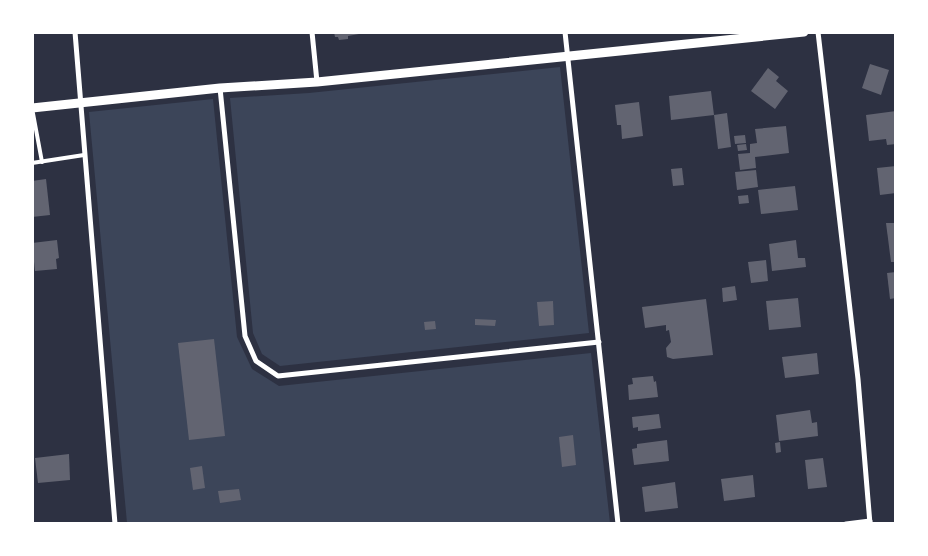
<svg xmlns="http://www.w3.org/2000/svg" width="928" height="556" viewBox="0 0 928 556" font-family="'Asap Condensed',sans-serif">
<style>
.green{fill:#3c4559}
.building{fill:#626471}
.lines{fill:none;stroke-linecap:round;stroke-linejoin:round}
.service{stroke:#fff;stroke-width:4}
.minor{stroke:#fff;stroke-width:5}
.tertiary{stroke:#fff;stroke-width:9}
</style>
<rect width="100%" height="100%" fill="#2d3142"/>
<!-- green -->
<g class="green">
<polygon points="560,67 589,333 280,366 262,354 253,333 230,98 309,93"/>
<polygon points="213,99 237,337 252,369 279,386 591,353 610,523 127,523 89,112"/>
</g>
<!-- building -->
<g class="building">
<polygon points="334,32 359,32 359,34 348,36 348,39 339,40 338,37 335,37"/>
<polygon points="870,64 889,70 881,95 862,88"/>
<polygon points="768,68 779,77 776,81 788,91 775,109 751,91"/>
<polygon points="711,91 714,115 727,113 731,147 718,149 714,115 671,120 669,96"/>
<polygon points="639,102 643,136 622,139 621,125 617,125 615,105"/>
<polygon points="896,111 896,144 887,145 886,139 869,141 866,115"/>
<polygon points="786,126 789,153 755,157 756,168 740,170 738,154 750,153 750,144 757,143 755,129"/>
<polygon points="745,135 746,143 735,144 734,136"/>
<polygon points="746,144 747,150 738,151 737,145"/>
<polygon points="896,166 896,193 880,195 877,168"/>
<polygon points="682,168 684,185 673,186 671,169"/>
<polygon points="756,170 758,187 737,190 735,172"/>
<polygon points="46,179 50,215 32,217 32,181"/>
<polygon points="795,186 798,210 761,214 758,190"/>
<polygon points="748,195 749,203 739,204 738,196"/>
<polygon points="886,223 896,223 896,262 891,262"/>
<polygon points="57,240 59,258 56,259 57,269 35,271 32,243"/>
<polygon points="796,240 798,258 805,258 806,267 772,271 769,244"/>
<polygon points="766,260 768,281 751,283 748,262"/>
<polygon points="896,272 896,298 890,299 887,273"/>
<polygon points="735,286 737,300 723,302 722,288"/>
<polygon points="798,298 801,327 769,330 766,301"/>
<polygon points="706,299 713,355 673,359 667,357 666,348 671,342 669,330 666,331 666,325 645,328 642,307"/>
<polygon points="553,301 554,325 539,326 537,302"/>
<polygon points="475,319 496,320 495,326 475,325"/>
<polygon points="435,321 436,329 425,330 424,322"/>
<polygon points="214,339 225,436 189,440 178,343"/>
<polygon points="817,353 819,374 785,378 782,357"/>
<polygon points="653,376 654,382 656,381 658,397 629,400 628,385 633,384 632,378"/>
<polygon points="810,410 812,423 817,422 818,436 779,441 776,415"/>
<polygon points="659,414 661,428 638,431 638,427 633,428 632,417"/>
<polygon points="573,435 576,465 562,467 559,437"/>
<polygon points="667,440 669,461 634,465 632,449 637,448 637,444"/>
<polygon points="780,442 781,452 776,453 775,443"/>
<polygon points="69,454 70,480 38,483 35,458"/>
<polygon points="823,458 827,487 808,489 805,460"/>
<polygon points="202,466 205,488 193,490 190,468"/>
<polygon points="753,475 755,497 724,501 721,479"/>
<polygon points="675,482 678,508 645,512 642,487"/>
<polygon points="239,489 241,500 220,503 218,491"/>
</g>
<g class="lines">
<!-- service -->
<g class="service">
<polyline points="32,108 42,162"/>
<polyline points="32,163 84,155"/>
</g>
<!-- minor -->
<g class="minor">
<polyline points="75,32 115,524"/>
<polyline points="312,32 317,82"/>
<polyline points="565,32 618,524"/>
<polyline points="818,32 858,379 870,524"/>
<polyline points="220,88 245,336 256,361 278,376 599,342"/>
<polyline points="846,524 870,521"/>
</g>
<!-- tertiary -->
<polyline class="tertiary" points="32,108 220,88 317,82 804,32"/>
</g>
<!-- border -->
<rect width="928" height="556" fill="none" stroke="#ffffff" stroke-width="68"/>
</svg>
